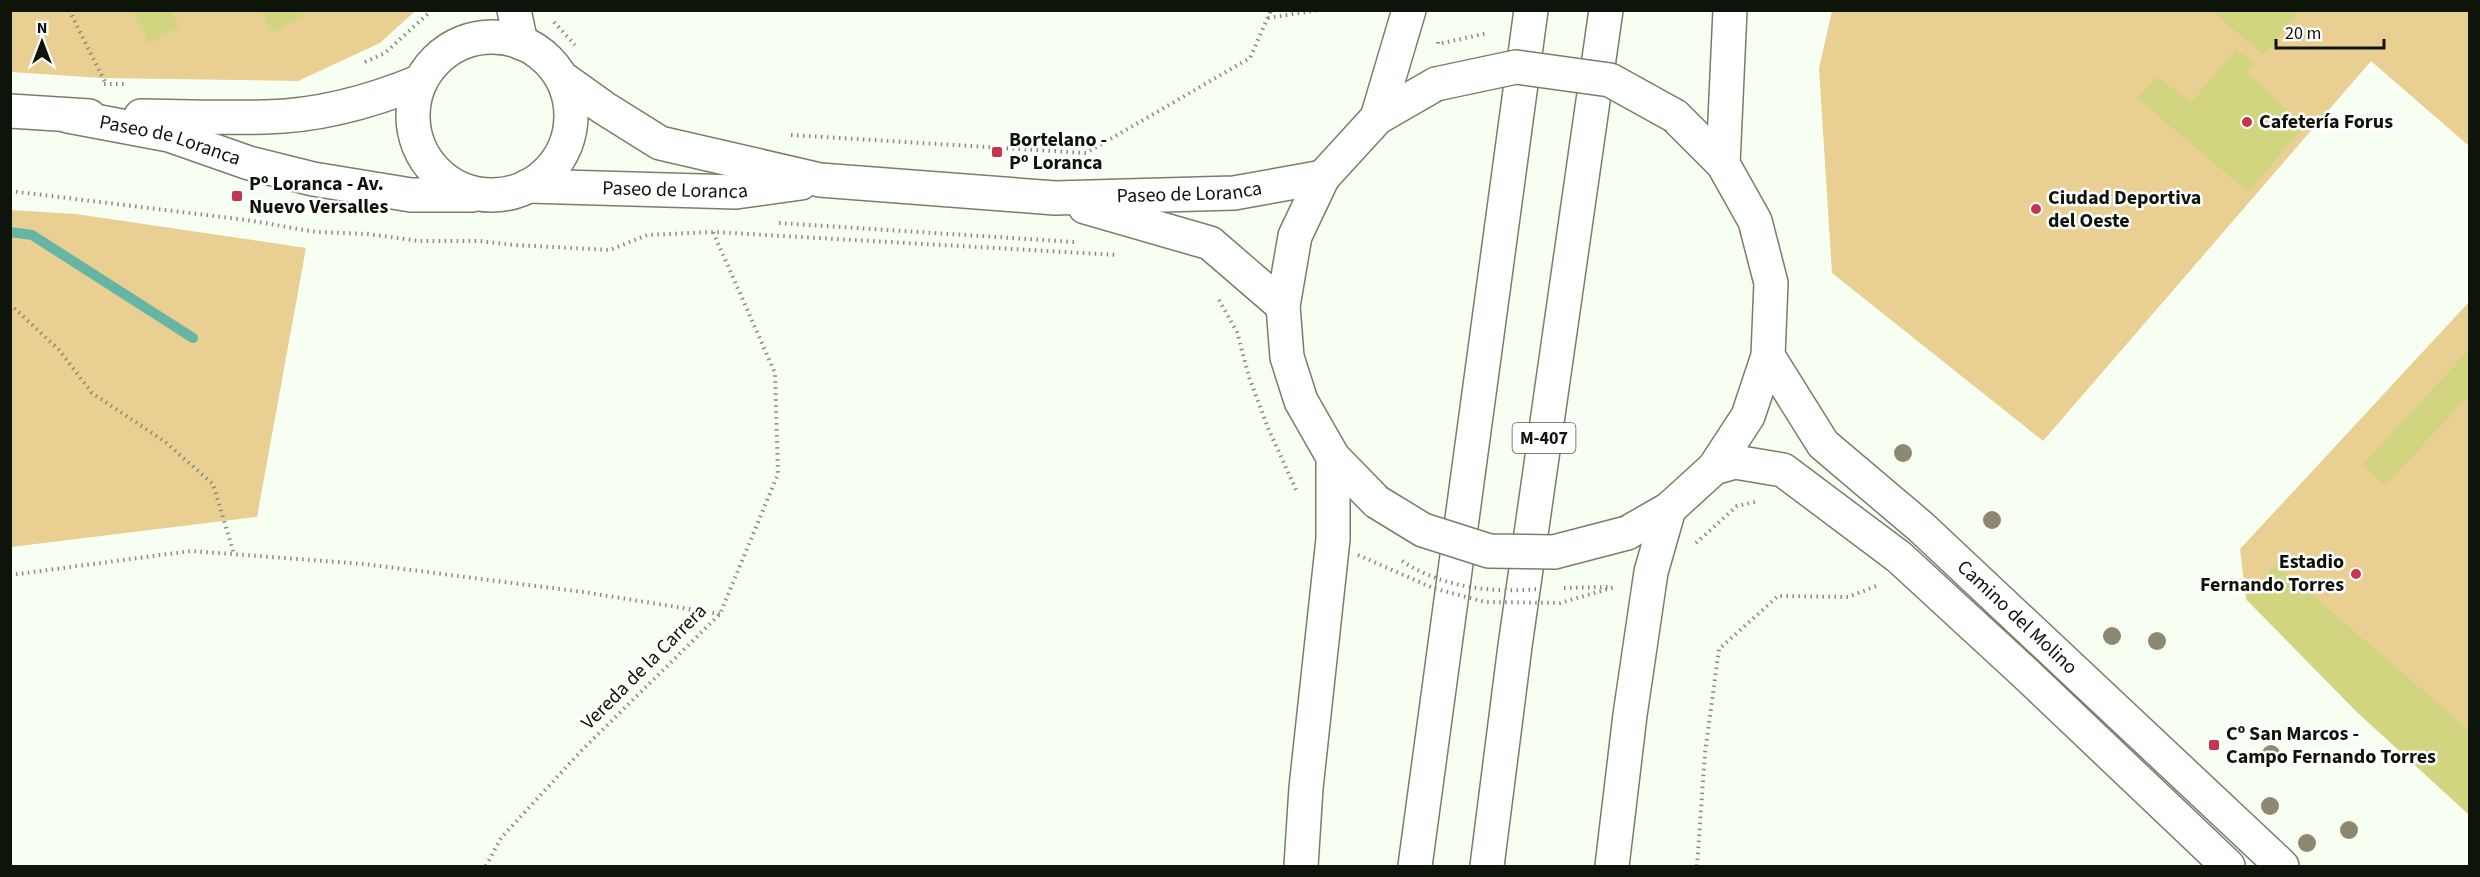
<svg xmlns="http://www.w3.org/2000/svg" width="2480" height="877" viewBox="0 0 2480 877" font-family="'Source Sans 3',sans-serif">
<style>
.green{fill:#e9cf92}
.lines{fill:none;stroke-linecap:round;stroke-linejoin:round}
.stream{stroke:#64b5a4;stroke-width:10}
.building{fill:#d1d580}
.minor-casing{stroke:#718267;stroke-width:36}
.tertiary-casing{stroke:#718267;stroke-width:36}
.primary-casing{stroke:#718267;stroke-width:36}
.motorway-casing{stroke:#718267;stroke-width:36}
.path{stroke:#858c81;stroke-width:4;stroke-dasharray:1.5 4.5;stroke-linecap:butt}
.minor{stroke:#fff;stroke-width:33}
.tertiary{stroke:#fff;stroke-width:33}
.primary{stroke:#fff;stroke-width:33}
.motorway{stroke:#fff;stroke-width:33}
.primary-bridge-casing{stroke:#718267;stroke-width:36;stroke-linecap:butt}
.path-bridge{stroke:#858c81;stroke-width:4;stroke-dasharray:1.5 4.5;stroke-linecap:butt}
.primary-bridge{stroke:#fff;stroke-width:33}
.tree{fill:#8d8970}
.poi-dot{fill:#c6354d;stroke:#fff;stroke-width:2}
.labels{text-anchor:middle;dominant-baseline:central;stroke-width:5;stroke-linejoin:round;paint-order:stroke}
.shield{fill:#fff;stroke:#565a54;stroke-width:1.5}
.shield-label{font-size:18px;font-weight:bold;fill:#0e140a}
.poi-label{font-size:20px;font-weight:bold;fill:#0e140a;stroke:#fff;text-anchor:start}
.street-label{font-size:20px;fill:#0e140a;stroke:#fff}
</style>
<rect width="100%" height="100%" fill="#f7fff3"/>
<!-- green -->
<g class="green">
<polygon points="10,11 415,11 380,43 298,81 101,78 11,72"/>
<polygon points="1832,11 2469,11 2469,146 2371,61 2043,441 1832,273 1819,68"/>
<polygon points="10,210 76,214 306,248 257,517 11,547"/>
<polygon points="2469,302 2469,815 2356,711 2246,599 2240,549"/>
</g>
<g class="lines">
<!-- stream -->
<polyline class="stream" points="10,232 32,235 193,338"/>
</g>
<!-- building -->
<g class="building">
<polygon points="132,10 170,10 179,27 149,43"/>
<polygon points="260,10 300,10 303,16 272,33"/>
<polygon points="2211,10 2301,10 2263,55"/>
<polygon points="2236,49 2255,64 2247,72 2304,126 2248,192 2137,98 2157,77 2192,102"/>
<polygon points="2470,349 2470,394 2385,486 2362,465"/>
<polygon points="2276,564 2470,731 2470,815 2356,711 2246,599"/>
</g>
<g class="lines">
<defs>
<polyline id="minor" points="514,10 521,43"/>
<g id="tertiary">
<circle cx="492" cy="116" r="79"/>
<path id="s1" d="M 562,78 L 604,108 L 660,143 L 820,180 L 1055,198 L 1234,193 L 1323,177"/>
<polyline points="10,111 89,116"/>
<path id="s2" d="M 68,116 L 169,135 L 249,163 L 313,179 L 411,195 L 472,195"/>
<path d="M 141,116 C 182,117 224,118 265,117 C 317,116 373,101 421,81"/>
<path id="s3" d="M 528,186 L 736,192 L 801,183"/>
<polyline points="1085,207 1210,243 1283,306"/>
</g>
<g id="primary">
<path id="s4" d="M 1768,356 L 1823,444 L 1921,527 L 2282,866"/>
<polyline points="1714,468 1735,462 1783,470 1899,557 2025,673 2228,866"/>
<polyline points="1377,502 1333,457 1301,401 1287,357 1283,306 1295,236 1323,177 1377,118 1436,84"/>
<polyline points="1627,533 1669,509 1714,468 1748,416 1768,356 1771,283 1755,221 1723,164 1675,116"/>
</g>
<g id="motorway">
<polyline points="1377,118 1409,10"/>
<polyline points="1723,164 1730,10"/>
<polyline points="1301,866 1306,788 1333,539 1333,457"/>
<polyline points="1415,866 1531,10"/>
<polyline points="1487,866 1515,646 1606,10"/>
<polyline points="1612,866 1630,715 1651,572 1669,509"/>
</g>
</defs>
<!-- minor casing -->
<use href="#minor" class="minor-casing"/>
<!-- tertiary casing -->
<use href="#tertiary" class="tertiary-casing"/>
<!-- primary casing -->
<use href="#primary" class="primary-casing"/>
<!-- motorway casing -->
<use href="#motorway" class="motorway-casing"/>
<!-- path -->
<g class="path">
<polyline points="69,10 106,84"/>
<polyline points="1268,18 1319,10"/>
<polyline points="554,22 575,45"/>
<polyline points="1438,42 1438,44 1488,33"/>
<polyline points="365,62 385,53 432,10"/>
<polyline points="104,84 124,84"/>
<polyline points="791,135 1086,153 1250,58 1271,10"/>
<polyline points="10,191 247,220 316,232 368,234 419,241 480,241 514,245 610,250 647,235 713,232 1118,255"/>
<polyline points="779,223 1074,242"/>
<polyline points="1219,300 1237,332 1249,377 1268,428 1297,492"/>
<polyline points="10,304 59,350 92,393 164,441 213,484 234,554"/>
<polyline points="1696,543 1737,506 1755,502"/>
<polyline points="10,575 191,551 364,564 583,592 720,614"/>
<polyline points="486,866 501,838 582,750 720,614 778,474 775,373 713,232"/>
<polyline points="1697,866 1705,753 1719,649 1778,596 1848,597 1879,585"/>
</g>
<!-- minor -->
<use href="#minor" class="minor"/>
<!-- tertiary -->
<use href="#tertiary" class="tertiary"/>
<!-- primary -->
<use href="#primary" class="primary"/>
<!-- motorway -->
<use href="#motorway" class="motorway"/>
<defs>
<g id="primary-bridge">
<polyline points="1436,84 1516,67 1610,80 1675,116"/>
<polyline points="1377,502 1423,530 1489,551 1554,552 1627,533"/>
</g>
</defs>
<!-- primary-bridge casing -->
<use href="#primary-bridge" class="primary-bridge-casing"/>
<!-- path-bridge -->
<g class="path-bridge">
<polyline points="1358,555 1433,588 1485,602 1560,603 1615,587"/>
<path d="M 1402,561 C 1444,588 1491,593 1539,589"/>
<polyline points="1564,588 1611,587"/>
</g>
<!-- primary-bridge -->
<use href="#primary-bridge" class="primary-bridge"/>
</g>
<!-- trees -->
<g class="tree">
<circle cx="1903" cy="453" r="9"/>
<circle cx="1992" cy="520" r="9"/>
<circle cx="2112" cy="636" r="9"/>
<circle cx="2157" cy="641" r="9"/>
<circle cx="2271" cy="754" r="9"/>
<circle cx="2270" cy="806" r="9"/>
<circle cx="2349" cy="830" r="9"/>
<circle cx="2307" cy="843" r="9"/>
</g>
<!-- markers -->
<g class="poi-dot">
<circle cx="2247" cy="122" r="6"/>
<rect x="991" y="146" width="12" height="12" rx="3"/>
<rect x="231" y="190" width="12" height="12" rx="3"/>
<circle cx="2036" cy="209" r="6"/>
<circle cx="2356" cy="574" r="6"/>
<rect x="2208" y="739" width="12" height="12" rx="3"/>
</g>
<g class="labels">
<!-- shield labels -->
<rect class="shield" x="1512.5" y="423" width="63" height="30" rx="4.5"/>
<g class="shield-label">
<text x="1544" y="438">M-407</text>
</g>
<!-- poi labels -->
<g class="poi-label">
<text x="2259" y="122">Cafetería Forus</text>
<text x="1009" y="140">Bortelano -<tspan x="1009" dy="23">Pº Loranca</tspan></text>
<text x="249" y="184">Pº Loranca - Av.<tspan x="249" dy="23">Nuevo Versalles</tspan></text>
<text x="2048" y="198">Ciudad Deportiva<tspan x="2048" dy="23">del Oeste</tspan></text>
<text x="2344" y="562" text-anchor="end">Estadio<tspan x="2344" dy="23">Fernando Torres</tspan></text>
<text x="2226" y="734">Cº San Marcos -<tspan x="2226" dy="23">Campo Fernando Torres</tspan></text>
</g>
<!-- street labels -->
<g class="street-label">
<text stroke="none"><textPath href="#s2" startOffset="105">Paseo de Loranca</textPath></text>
<text stroke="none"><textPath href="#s3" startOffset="147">Paseo de Loranca</textPath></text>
<text stroke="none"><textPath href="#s1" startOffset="652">Paseo de Loranca</textPath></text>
<text stroke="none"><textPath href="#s4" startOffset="364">Camino del Molino</textPath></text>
<text transform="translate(644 667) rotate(-45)">Vereda de la Carrera</text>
</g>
</g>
<!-- border -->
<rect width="2480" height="877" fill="none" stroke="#0e140a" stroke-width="24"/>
<!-- north arrow -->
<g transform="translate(42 42)" stroke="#ffffff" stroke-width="4.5" paint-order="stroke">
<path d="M0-4.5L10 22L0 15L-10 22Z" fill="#0e140a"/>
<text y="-9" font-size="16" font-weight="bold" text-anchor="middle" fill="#0e140a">N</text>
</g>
<!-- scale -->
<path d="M2276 39v9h108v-9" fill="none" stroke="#0e140a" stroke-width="3"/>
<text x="2285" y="39" font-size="18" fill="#0e140a" stroke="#ffffff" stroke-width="4.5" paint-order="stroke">20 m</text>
</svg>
